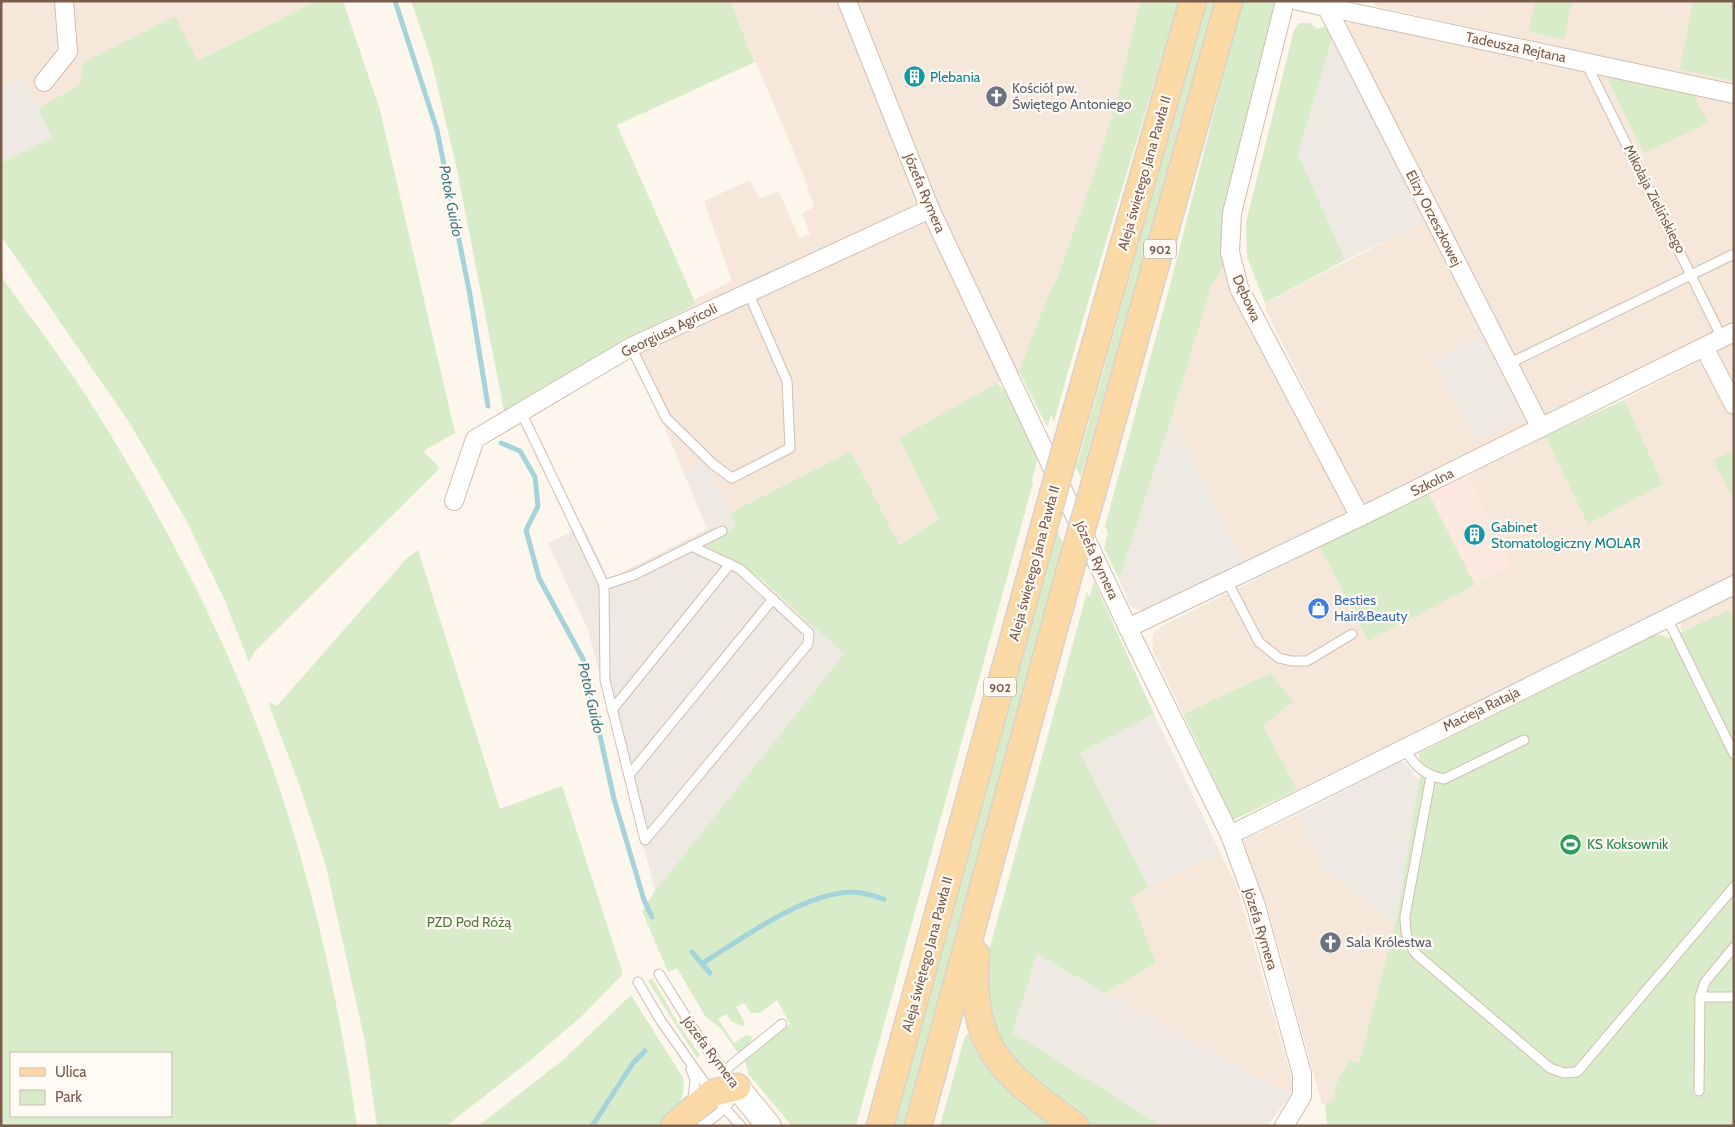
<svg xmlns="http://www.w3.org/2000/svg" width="1735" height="1127" viewBox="0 0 1735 1127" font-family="Cabin,sans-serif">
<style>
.residential{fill:#f5e8da}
.commercial{fill:#fde8e0}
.industrial{fill:#efe9e4}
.green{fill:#d8ecc9;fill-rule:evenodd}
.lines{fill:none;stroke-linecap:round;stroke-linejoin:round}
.stream{stroke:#a5d3da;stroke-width:5}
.lane-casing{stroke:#d1beb0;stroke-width:11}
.street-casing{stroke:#d1beb0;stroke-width:20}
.secondary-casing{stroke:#d6c0b0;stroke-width:26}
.primary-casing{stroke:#dad1cd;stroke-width:29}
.lane{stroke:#fff;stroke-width:9}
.street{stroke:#fff;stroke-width:18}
.secondary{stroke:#fff;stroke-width:24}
.primary{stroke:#fbd9a5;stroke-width:26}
.primary-bridge-casing{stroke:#dad1cd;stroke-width:29;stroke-linecap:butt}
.primary-bridge{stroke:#fbd9a5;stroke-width:26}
.labels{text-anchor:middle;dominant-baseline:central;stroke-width:4.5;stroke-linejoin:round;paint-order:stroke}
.shield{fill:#fffaf3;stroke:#a28b7f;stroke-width:1}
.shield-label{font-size:12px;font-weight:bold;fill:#7a5c4d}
.street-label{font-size:14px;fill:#7a5c4d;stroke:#fffaf3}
.culture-label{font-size:14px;fill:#0d838f;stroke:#fffaf3;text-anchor:start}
.worship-label{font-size:14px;fill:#5b616d;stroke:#fffaf3;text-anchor:start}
.shop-label{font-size:14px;fill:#366cbe;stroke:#fffaf3;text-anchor:start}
.leisure-label{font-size:14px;fill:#27864d;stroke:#fffaf3;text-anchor:start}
.park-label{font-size:14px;fill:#537a41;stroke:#fffaf3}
.water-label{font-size:15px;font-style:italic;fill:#437c86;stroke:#fffaf3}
</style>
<rect width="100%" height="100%" fill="#fdf6ec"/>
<!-- residential -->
<g class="residential">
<polygon points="1,1 316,1 196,61 174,16 81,83 38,109 24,80 1,82"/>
<polygon points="730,1 837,1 922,213 1003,380 899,438 939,519 898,545 851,451 730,513 706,460 683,471 660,416 622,342 696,304 695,299 732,281 704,201 750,180 759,199 779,191 799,239 810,234 802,213 814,207 804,176"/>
<polygon points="856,1 1140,1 1115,107 1094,173 1058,276 1047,298 1019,371 1015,373 964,268"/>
<polygon points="1375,1 1734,1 1734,85 1374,6"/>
<polygon points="1352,22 1734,104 1734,324 1364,506 1266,311 1265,303 1421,223 1333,36"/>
<polygon points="1225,263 1349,515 1245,565 1172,416 1211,287"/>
<polygon points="1734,343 1734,575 1297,790 1263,725 1271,673 1183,714 1153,651 1152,640 1154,632 1162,626 1320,547 1368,641 1510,565 1468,475 1545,436 1589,523 1663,484 1624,400"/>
<polygon points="1734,592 1734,621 1728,611 1682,633 1680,626 1684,615"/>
<polygon points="1297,814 1325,871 1396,921 1359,1063 1335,1099 1325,1104 1322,1104 1268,909 1243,841"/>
<polygon points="1220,852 1237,887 1288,1065 1292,1080 1291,1095 1105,993 1156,963 1131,897"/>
</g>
<!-- commercial -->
<polygon class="commercial" points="1468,475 1510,565 1475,585 1429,494"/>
<!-- industrial -->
<g class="industrial">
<polygon points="1333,36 1422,223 1345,260 1298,154"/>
<polygon points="24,80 52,137 1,163 1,82"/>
<polygon points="1482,335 1524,417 1476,442 1434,360"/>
<polygon points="1172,416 1245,565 1150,611 1138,610 1130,606 1119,579"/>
<polygon points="706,460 736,526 703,544 761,579 844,654 655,891 588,630 548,543 583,526 609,579 707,529 683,471"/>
<polygon points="1154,714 1220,852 1149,888 1080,753"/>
<polygon points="1402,761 1409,767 1419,782 1396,921 1325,871 1297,814"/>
<polygon points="1037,954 1105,993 1291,1095 1267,1126 1162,1126 1013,1034"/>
</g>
<!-- green -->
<g class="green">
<polygon points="316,1 343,1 380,110 455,433 423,451 440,468 255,651 249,662 224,599 186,520 129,422 1,236 1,163 52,137 38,109 81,83 82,63 175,16 197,61"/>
<polygon points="411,1 730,1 755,62 617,125 696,304 622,342 504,411 457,170 431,59"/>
<polygon points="1140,1 1179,1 1095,278 1054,421 1051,415 1047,427 1019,371 1047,298 1058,276 1094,173 1115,107"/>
<polygon points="1207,1 1216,1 1081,477 1076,468"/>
<polygon points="1242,1 1279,1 1223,220 1221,241 1225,263 1211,287 1172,416 1119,579 1104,548 1108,533 1105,526 1173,274"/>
<polygon points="1535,1 1572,1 1564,39 1529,32"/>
<polygon points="1693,1 1734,1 1734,81 1680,69"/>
<polygon points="1299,23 1310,23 1317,29 1324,26 1333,36 1298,154 1345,260 1265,303 1247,257 1246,222 1294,30"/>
<polygon points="1614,78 1694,95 1708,123 1644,153 1608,80"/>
<path d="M 1,276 C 38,328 78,379 110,434 C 165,524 215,619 254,718 C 305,848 337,987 357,1126 L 1,1126 ZM 11,1053 L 171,1053 L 171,1116 L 11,1116 Z"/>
<polygon points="997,383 1004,390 1038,457 1032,480 1033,483 856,1126 792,1126 749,1075 745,1061 790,1024 777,1000 760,1013 751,1013 744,1003 736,1007 745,1023 743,1026 732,1022 726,1014 718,1019 734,1043 746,1035 752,1036 750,1044 738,1053 721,1029 705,1016 677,968 668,972 642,911 655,891 844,654 761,579 703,544 736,526 730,513 851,451 899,545 939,519 899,438"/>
<polygon points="1624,400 1663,484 1588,524 1545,436"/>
<polygon points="1734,450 1734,501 1713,460"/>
<polygon points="1429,494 1475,585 1368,641 1320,547"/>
<polygon points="1057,531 1064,546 1046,614 904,1126 893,1126"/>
<polygon points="418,550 500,809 562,786 623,974 583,1015 532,1059 446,1126 377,1126 365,1042 326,866 299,784 268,702 277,706 407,558"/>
<polygon points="1094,581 1154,714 1080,753 1149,888 1131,897 1156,963 1105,993 1037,954 1013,1033 1162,1126 1086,1126 1029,1083 990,1035 987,958 1087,592 1090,597"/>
<polygon points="1729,610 1734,621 1734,1126 1327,1126 1325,1104 1335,1099 1334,1088 1349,1061 1359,1063 1396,921 1422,763 1419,758 1419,753 1655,634 1662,635 1669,638"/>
<polygon points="1271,673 1293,702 1263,725 1297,790 1233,820 1183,714"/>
<polygon points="652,978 679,1025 700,1055 697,1058 648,981"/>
<path d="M 631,995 L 683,1078 C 686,1099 677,1109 665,1126 L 478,1126 L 563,1060 Z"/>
<polygon points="968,1033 970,1034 1066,1126 940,1126 965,1036"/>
</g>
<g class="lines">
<!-- stream -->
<g class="stream">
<polyline points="395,1 437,130 470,295 488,406"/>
<polyline points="501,443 520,451 535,477 538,506 526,530 539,578 583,659 614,799 644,900 652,917"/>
<polyline points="692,952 710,973"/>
<path d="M 703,963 C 743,938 814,885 862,893 C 869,894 877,897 884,899"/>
<polyline points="592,1126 633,1063 645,1051"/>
</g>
<defs>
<g id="lane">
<polyline points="1586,63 1722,338"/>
<polyline points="631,347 666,418 714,465 732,478 790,448 787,381 748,292"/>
<polyline points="1508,364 1734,254"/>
<polyline points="521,412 604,585 634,575 722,531"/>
<polyline points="1227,581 1259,642 1279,658 1291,661 1307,661 1352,634"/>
<polyline points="604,585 605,680 645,840 808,644 809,633 740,569 691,546"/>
<polyline points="1667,618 1734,754"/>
<polyline points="612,710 730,564"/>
<path d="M 1404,747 C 1413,765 1424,775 1444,779 L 1524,740"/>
<polyline points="629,775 773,599"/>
<path d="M 1431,776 L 1405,916 C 1405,932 1407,941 1416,954 L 1550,1068 L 1564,1073 L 1577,1072 L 1734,887"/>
<polyline points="1734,947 1705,982 1700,997 1734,997"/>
<path d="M 659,974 L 703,1044 L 737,1087 C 731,1106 718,1114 702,1126"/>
<polyline points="638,982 661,1021 711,1092"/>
<polyline points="691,1069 695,1080 693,1100"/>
<polyline points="724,1071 782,1024"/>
<polyline points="1699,1091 1700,997"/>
<polyline points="721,1104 741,1126"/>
</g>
<g id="street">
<polyline points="847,1 930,209 1128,628 1230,835 1256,906 1302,1074 1302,1096 1284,1126"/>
<polyline points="1285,1 1232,213 1230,252 1239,288 1360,517"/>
<polyline points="1298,1 1734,94"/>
<polyline points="1327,8 1541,428"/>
<polyline points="44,82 68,52 64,1"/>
<polyline points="1704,347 1734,405"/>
<polyline points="454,501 475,439 631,347 930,209"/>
<polyline points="1128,628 1360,517 1734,332"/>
<polyline points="1230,835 1734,585"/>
</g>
<polyline id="secondary" points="737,1087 769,1126"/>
<g id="primary">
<polyline points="1066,447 1193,1"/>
<polyline points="1091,497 1229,1"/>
<path d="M 976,954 C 969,1051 1004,1073 1075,1126"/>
<polyline points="674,1126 712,1093 737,1087"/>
<polyline points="880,1126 1048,512"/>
<polyline points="918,1126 1072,563"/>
</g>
</defs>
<!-- lane casing -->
<use href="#lane" class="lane-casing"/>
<!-- street casing -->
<use href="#street" class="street-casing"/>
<!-- secondary casing -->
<use href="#secondary" class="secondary-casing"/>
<!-- primary casing -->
<use href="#primary" class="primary-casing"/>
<!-- lane -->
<use href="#lane" class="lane"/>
<!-- street -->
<use href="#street" class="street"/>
<!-- secondary -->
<use href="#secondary" class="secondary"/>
<!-- primary -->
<use href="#primary" class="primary"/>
<defs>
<g id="primary-bridge">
<polyline points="1048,512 1066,447"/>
<polyline points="1072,563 1091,497"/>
</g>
</defs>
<!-- primary-bridge casing -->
<use href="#primary-bridge" class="primary-bridge-casing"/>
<!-- primary-bridge -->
<use href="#primary-bridge" class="primary-bridge"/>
</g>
<!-- icons -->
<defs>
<symbol id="building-disc" viewBox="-11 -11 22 22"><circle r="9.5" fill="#0f9aa8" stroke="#fffaf3"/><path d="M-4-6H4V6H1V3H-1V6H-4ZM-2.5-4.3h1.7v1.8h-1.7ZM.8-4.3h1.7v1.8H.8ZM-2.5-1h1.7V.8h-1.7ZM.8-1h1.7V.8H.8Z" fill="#fff"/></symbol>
<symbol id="church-disc" viewBox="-11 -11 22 22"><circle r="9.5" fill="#6b7280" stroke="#fffaf3"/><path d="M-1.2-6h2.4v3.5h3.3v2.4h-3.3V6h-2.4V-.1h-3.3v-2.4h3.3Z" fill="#fff"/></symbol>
<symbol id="shop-disc" viewBox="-11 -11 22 22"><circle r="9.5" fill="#3f7fe0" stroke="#fffaf3"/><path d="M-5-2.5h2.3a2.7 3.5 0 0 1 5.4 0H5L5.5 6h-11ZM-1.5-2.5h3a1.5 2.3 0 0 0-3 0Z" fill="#fff"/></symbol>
<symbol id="stadium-disc" viewBox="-11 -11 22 22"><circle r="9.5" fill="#2e9e5b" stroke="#fffaf3"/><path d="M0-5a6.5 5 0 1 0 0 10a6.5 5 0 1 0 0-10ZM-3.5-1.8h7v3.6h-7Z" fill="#fff"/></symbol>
</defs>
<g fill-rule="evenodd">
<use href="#building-disc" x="902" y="64" width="25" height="25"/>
<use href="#church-disc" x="984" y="84" width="25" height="25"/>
<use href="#building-disc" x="1462" y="522" width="25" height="25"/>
<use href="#shop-disc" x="1306" y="596" width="25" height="25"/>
<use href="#stadium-disc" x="1558" y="832" width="25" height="25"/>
<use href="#church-disc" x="1318" y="930" width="25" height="25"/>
</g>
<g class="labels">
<!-- shield labels -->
<g class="shield">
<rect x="1144" y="239.5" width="32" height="19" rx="4"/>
<rect x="984" y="677.5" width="32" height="19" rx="4"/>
</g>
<g class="shield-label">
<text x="1160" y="249">902</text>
<text x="1000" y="687">902</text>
</g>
<!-- street labels -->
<g class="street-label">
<text transform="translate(1516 47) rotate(12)">Tadeusza Rejtana</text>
<text transform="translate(1144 173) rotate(-74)">Aleja świętego Jana Pawła II</text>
<text transform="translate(925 193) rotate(67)">Józefa Rymera</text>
<text transform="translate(1655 199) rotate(63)">Mikołaja Zielińskiego</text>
<text transform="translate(1434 218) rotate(63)">Elizy Orzeszkowej</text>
<text transform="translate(1247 298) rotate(66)">Dębowa</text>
<text transform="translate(669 330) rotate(-26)">Georgiusa Agricoli</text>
<text transform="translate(1432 482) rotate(-26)">Szkolna</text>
<text transform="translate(1097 560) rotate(65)">Józefa Rymera</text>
<text transform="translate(1034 563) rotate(-75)">Aleja świętego Jana Pawła II</text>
<text transform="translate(1481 709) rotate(-26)">Macieja Rataja</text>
<text transform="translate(1261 929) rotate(73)">Józefa Rymera</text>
<text transform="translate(927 954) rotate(-75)">Aleja świętego Jana Pawła II</text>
<text transform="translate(711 1052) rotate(53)">Józefa Rymera</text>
</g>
<!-- culture labels -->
<g class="culture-label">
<text x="930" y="77">Plebania</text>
<text x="1491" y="527">Gabinet<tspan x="1491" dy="16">Stomatologiczny MOLAR</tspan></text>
</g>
<!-- worship labels -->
<g class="worship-label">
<text x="1012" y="88">Kościół pw.<tspan x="1012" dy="16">Świętego Antoniego</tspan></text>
<text x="1346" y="942">Sala Królestwa</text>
</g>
<!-- shop labels -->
<g class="shop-label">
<text x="1334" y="600">Besties<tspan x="1334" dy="16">Hair&amp;Beauty</tspan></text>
</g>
<!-- leisure labels -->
<g class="leisure-label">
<text x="1587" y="844">KS Koksownik</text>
</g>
<!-- park labels -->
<g class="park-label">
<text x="469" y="922">PZD Pod Różą</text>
</g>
<!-- water labels -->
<g class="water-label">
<text transform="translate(451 201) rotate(79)">Potok Guido</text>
<text transform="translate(591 698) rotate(77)">Potok Guido</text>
</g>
</g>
<!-- border -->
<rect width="1735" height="1127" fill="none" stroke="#7a5c4d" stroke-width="5"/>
<!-- legend -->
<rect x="10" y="1052" width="162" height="65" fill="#fffaf3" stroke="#cabbb1"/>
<rect x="20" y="1068" width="25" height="8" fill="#fbd9a5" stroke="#cabbb1"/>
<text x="55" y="1077" font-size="15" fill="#7a5c4d">Ulica</text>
<rect x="20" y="1090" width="25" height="15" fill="#d8ecc9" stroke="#cabbb1"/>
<text x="55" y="1102" font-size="15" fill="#7a5c4d">Park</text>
</svg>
